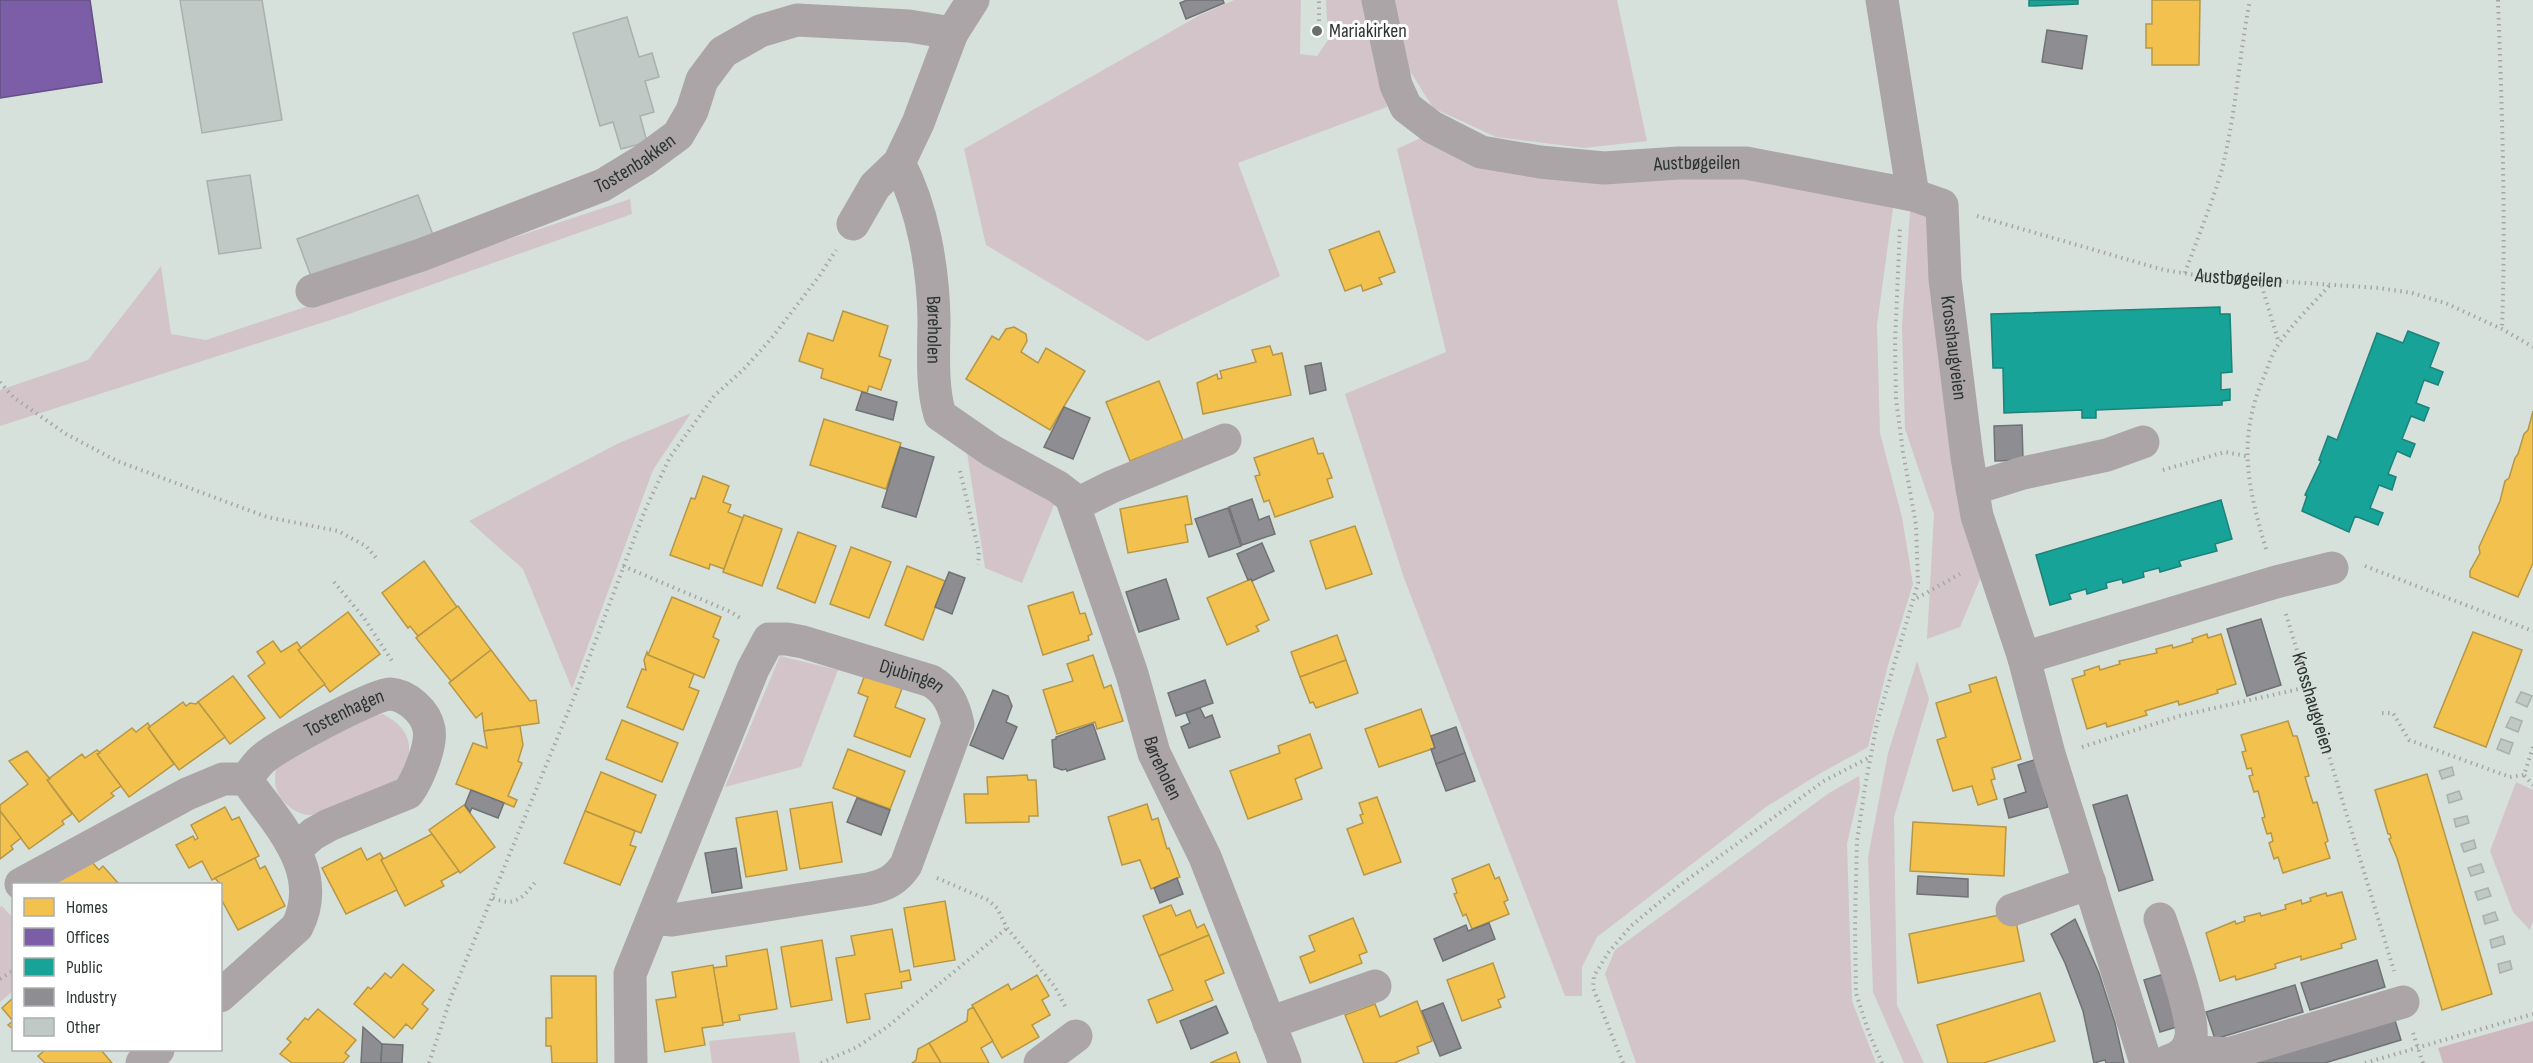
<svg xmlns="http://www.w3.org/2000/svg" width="2533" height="1063" viewBox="0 0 2533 1063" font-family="'Sofia Sans Condensed',sans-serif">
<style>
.green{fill:#d3c4ca}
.forest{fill:#ceb8c0}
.homes{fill:#f2c14e;stroke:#b79745;stroke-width:1.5}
.offices{fill:#7b5ea7;stroke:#635183;stroke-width:1.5}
.public{fill:#17a398;stroke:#1d8279;stroke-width:1.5}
.industry{fill:#8d8d92;stroke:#707275;stroke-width:1.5}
.building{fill:#c0c9c5;stroke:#a8b1ad;stroke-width:1.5}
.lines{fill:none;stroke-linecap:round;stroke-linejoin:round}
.path{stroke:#a6a6a5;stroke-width:4;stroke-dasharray:1.5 4.5;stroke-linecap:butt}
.minor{stroke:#aba5a7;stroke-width:33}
.poi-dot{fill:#68716c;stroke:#fff;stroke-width:2}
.labels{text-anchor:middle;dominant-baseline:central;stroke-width:6;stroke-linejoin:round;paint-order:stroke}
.poi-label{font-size:20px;fill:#2c3430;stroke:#fff;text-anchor:start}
.street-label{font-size:20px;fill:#2c3430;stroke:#fff}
</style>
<rect width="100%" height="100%" fill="#d6e1dc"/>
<!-- green -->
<g class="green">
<polygon points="1234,0 1301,0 1300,54 1317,56 1328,40 1326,0 1362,0 1387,107 1238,163 1280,276 1147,341 986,245 964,149 1200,15"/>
<polygon points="1394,0 1617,0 1647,141 1584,148 1496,137 1433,108 1407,66"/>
<polygon points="1425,136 1745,174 1893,208 1877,325 1880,433 1902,517 1913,584 1888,665 1868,747 1819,774 1766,807 1597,937 1582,967 1582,996 1565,996 1404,578 1345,394 1446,352 1397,149"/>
<polygon points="630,199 632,214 346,315 0,426 0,390 88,360 161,266 171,334 206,340"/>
<polygon points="1910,211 1930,213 1989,558 1960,627 1927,639 1934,514 1905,429 1902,327"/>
<polygon points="691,413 653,470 572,689 523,569 469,521 619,443"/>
<polygon points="966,446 1057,498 1022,583 985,568"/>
<polygon points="780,656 838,670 801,767 725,787"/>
<polygon points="1917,661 1929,699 1894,817 1897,1005 1924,1063 1904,1063 1873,992 1868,857 1888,753"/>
<path d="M 383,714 C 416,732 414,753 398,784 C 379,792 328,815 309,815 C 300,815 290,808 284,802 C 273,790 274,778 277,763 L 361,717 Z"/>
<polygon points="1859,776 1860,788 1847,844 1852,1001 1876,1063 1636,1063 1605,974 1615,950 1829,793"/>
<polygon points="2516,782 2533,790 2533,921 2530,930 2513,912 2490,851"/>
<polygon points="2,906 13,918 14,990 0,1002 0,907"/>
<polygon points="795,1032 800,1063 712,1063 709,1041"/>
</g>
<!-- forest -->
<polygon class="forest" points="2533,1021 2533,1063 2443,1063 2438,1048"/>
<!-- homes -->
<g class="homes">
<polygon points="2152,0 2200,0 2199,65 2152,65 2152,48 2146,48 2146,24 2152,24"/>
<polygon points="1379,231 1395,272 1379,278 1382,284 1363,291 1361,285 1345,291 1329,250"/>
<polygon points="843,311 888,326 879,356 891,360 881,390 869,386 867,393 821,378 823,369 799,361 808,333 833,341"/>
<polygon points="1014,327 1026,334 1027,341 1021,352 1038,363 1046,348 1085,371 1050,430 966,379 992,336 999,340 1006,329"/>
<polygon points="1270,346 1273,355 1282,353 1291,395 1203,414 1197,383 1217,374 1218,379 1222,378 1220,371 1256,362 1252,350"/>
<polygon points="1159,381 1183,440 1130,461 1106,402"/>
<polygon points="2533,411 2533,563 2518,597 2470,577 2470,571 2480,553 2479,547 2500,501 2505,481 2509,478 2515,458 2518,454 2524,434 2528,430"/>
<polygon points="824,419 901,443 886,489 810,465"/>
<polygon points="1313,438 1318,454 1323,453 1332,478 1327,479 1333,497 1275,517 1269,500 1264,502 1255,476 1260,475 1254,458"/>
<polygon points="703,476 729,486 723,502 731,505 728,512 730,513 743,518 724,569 710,564 709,569 670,555 691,498 695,499"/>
<polygon points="1187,496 1192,524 1185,525 1188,542 1128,553 1120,509"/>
<polygon points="744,515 782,529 762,586 723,572"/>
<polygon points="1355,526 1372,574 1326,589 1310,541"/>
<polygon points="798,532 836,546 815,603 777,588"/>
<polygon points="851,547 891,562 869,618 830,604"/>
<polygon points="424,561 457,607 418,636 410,626 408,628 382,593"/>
<polygon points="907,566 945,581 923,640 885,625"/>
<polygon points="1251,579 1269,620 1256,626 1259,631 1227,645 1207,598"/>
<polygon points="1073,592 1080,614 1085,613 1092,634 1088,636 1089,640 1043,655 1028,606"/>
<polygon points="672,597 721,617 713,637 719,640 704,678 648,655"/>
<polygon points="458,606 491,650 451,681 416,638"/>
<polygon points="348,612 380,654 330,692 298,650"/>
<polygon points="2473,632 2522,650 2486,747 2434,727"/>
<polygon points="2207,634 2208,638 2221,634 2236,684 2217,690 2218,693 2179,705 2178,701 2145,711 2147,715 2107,727 2106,723 2087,729 2072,679 2085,675 2084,671 2099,666 2100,670 2120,664 2119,661 2157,653 2156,649 2172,645 2173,648 2193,642 2192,639"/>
<polygon points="1337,635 1346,660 1300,677 1291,652"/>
<polygon points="273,641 281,652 297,642 301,648 298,650 325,684 280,718 248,676 265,663 257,652"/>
<polygon points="491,650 530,701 536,700 539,723 484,731 482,713 476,718 449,683"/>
<polygon points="647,652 648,655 694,674 689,687 699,691 683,730 627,707 642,669 646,670 644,660"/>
<polygon points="1093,655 1104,688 1111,685 1123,721 1097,729 1095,722 1057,734 1043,690 1073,681 1067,664"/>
<polygon points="1346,660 1358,693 1316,708 1313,702 1310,703 1300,677"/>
<polygon points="866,672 903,686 895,707 925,719 910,757 854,736 868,697 858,693"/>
<polygon points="233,676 265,718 230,744 198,702"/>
<polygon points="1996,677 2021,759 1992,768 1995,779 1991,780 1997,799 1978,805 1972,786 1953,791 1937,740 1946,737 1936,703 1971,692 1969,685"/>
<polygon points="183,702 186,706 190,703 196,704 198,702 225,737 179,770 148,728"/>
<polygon points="1421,709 1435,748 1379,767 1365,729"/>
<polygon points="622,720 678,743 662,782 606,759"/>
<polygon points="2288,721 2293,736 2297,736 2309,776 2305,777 2313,803 2317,802 2328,841 2325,843 2330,858 2283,873 2278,857 2274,859 2269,843 2273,841 2271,833 2267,834 2262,818 2265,817 2258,791 2254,792 2249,776 2253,775 2251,768 2247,769 2242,752 2246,751 2241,735"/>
<polygon points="148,723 150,727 148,728 174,764 129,797 97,754 132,728 136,732"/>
<polygon points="520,726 523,745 518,761 522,763 508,796 517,800 514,807 456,784 473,743 487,748 484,731"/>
<polygon points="1310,734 1322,768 1295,779 1302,799 1248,819 1230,771 1280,753 1278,746"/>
<polygon points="848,749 905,771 890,809 833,788"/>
<polygon points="97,750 100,753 97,754 121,786 111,793 114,796 79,822 47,780 82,754 85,758"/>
<polygon points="27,751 50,779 47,780 72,814 62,821 64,824 29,849 0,811 0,805 28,784 9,761"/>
<polygon points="601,772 656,795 641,833 585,811"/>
<polygon points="2427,774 2492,994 2442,1010 2397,858 2389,839 2391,838 2390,834 2388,834 2375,790"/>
<polygon points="1027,775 1028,780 1036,780 1038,816 1029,816 1029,822 966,823 964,794 988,794 987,777"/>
<polygon points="1377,797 1401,862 1364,875 1347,829 1363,823 1360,815 1363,814 1359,803"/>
<polygon points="832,802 842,862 800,869 790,809"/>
<polygon points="1147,804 1152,820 1158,818 1167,849 1169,848 1180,877 1151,889 1140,860 1122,865 1108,817"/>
<polygon points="464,805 495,847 460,873 429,830"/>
<polygon points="225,807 232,820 239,817 259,856 212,880 202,861 189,868 176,845 193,836 195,840 198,838 191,825"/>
<polygon points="0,811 21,838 11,846 13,849 0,859"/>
<polygon points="585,811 635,831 630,845 636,847 620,885 564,863"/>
<polygon points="777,811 787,870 746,877 736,818"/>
<polygon points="1913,822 2006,827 2004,876 1910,871"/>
<polygon points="432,834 459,871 441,881 444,886 405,906 381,860"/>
<polygon points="361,848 367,860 380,853 383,858 381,860 397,890 346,914 322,868"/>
<polygon points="255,858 260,869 265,866 285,906 238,930 220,897 220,884 215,878"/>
<polygon points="90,860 99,870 103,866 119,884 55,884 52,881"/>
<polygon points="1489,864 1495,879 1499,877 1508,900 1504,902 1509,914 1472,929 1466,914 1463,916 1454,894 1457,893 1452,879"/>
<polygon points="2342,892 2356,939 2341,944 2342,948 2301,960 2301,956 2275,964 2276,968 2236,980 2235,976 2220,981 2206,933 2235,921 2236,924 2245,921 2244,917 2260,913 2261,916 2286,909 2285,905 2301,900 2302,904 2311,901 2310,898 2326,893 2327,896"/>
<polygon points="945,901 955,960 914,967 904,908"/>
<polygon points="1171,905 1176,916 1190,910 1197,928 1204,924 1209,935 1159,956 1143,916"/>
<polygon points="2014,912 2024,961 1918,983 1909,934"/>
<polygon points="1353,918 1367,952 1359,955 1362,963 1310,983 1300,957 1315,951 1309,936"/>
<polygon points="892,929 900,972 909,970 911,980 901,982 902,988 865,994 870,1019 847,1023 836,958 855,955 851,936"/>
<polygon points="1209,935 1224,973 1205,981 1213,1000 1157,1023 1148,1000 1173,990 1159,956"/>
<polygon points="822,940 832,1000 791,1007 781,947"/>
<polygon points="767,949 777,1009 739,1015 740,1020 723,1023 713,968 727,966 726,956"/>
<polygon points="1493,963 1505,997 1498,1000 1501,1007 1462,1021 1447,980"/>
<polygon points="403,964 434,990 422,1004 428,1009 412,1029 406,1024 394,1038 354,1004 368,987 371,989 385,973 391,978"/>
<polygon points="713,965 723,1025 702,1028 705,1045 665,1052 656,1000 676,997 672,972"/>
<polygon points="1037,975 1049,996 1042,1000 1050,1015 1032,1025 1039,1037 1002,1058 972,1005 1008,984 1011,990"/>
<polygon points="551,976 596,976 597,1063 552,1063 551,1046 546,1046 546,1018 552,1018"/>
<polygon points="2040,993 2055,1041 1984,1063 1948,1063 1937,1025"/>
<polygon points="14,997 14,1030 8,1025 13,1021 2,1008"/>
<polygon points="1417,1001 1432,1041 1417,1047 1419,1053 1394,1063 1364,1063 1345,1015 1375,1004 1380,1017"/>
<polygon points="973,1007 993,1041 981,1048 989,1063 941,1063 929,1043 967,1021 968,1010"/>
<polygon points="318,1009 356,1040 345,1053 349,1056 343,1063 292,1063 280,1054 291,1042 287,1039 305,1018 308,1020"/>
<polygon points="929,1043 941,1063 912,1063 916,1060 918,1049"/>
<polygon points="45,1050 101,1050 112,1063 45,1063 38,1056"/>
<polygon points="1236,1052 1240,1063 1210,1063"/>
</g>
<!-- offices -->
<polygon class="offices" points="0,0 90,0 102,82 0,98"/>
<!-- public -->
<g class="public">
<polygon points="2029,0 2078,0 2078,4 2029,6"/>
<polygon points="2220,307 2220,314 2230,314 2232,372 2221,373 2221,390 2230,389 2230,400 2222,401 2222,405 2096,410 2096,418 2082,418 2082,410 2004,413 2003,368 1993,368 1991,314"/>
<polygon points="2408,331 2439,343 2430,367 2443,372 2438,385 2424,380 2416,403 2429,408 2424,421 2411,416 2402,439 2415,444 2410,457 2397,451 2388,474 2396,477 2392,490 2379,485 2370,508 2383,513 2378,525 2355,516 2349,532 2302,511 2307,496 2305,495 2321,461 2319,460 2328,436 2337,440 2377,333 2403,343"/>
<polygon points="2221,500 2232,539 2215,544 2217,551 2179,561 2181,566 2160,572 2159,568 2143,572 2144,577 2123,583 2122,579 2106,583 2107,588 2087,594 2086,589 2069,594 2071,599 2050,605 2036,555"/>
</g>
<!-- industry -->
<g class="industry">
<polygon points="1187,0 1223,0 1224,3 1186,19 1180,3"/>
<polygon points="2047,30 2087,36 2082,69 2042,62"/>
<polygon points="1321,363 1326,390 1310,394 1305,366"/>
<polygon points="862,392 897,402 893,420 856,410"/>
<polygon points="1064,407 1090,418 1073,459 1044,447"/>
<polygon points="2022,425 2023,460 1995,461 1994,426"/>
<polygon points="900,447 934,457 916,517 882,507"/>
<polygon points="1252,499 1259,520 1269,516 1275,534 1242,545 1229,507"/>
<polygon points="1228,508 1241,546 1209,557 1195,519"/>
<polygon points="1262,543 1274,571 1252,581 1251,579 1248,580 1237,554"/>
<polygon points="949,572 965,578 952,614 935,607"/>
<polygon points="1166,579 1179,619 1139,632 1126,592"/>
<polygon points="2261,619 2281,685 2247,696 2227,629"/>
<polygon points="1205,680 1213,703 1176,716 1168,693"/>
<polygon points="993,690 1008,696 1012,706 1006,722 1017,727 1003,759 970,745"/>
<polygon points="1200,708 1205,718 1212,715 1220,737 1189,748 1181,727 1190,723 1186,713"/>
<polygon points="1093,724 1105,759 1067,771 1066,769 1062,770 1054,767 1052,740 1056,739 1056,737"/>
<polygon points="1456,727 1465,753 1436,764 1431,749 1435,748 1431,736"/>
<polygon points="1465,753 1475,781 1446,791 1436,764"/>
<polygon points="2037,759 2048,807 2009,818 2004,799 2026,792 2018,765"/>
<polygon points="471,790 504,803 498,818 472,808 470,812 465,805"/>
<polygon points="2127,795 2153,880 2119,891 2093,805"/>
<polygon points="857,798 890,810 881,835 847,822"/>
<polygon points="736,848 742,888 712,893 705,853"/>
<polygon points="1918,876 1968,879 1968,897 1917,894"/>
<polygon points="1177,878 1183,894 1160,903 1154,888"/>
<polygon points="2075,919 2099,973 2115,1023 2124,1063 2106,1063 2105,1060 2094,1063 2083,1011 2065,963 2051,934"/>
<polygon points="1489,923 1495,939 1443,961 1434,939 1466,925 1468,931"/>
<polygon points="2377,960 2385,987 2310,1010 2301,983"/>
<polygon points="2164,974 2180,1026 2160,1032 2144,980"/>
<polygon points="2295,985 2303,1012 2215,1039 2206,1012"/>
<polygon points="1443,1003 1461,1048 1440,1056 1422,1011"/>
<polygon points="1216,1006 1228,1033 1191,1049 1180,1021"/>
<polygon points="2393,1014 2401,1040 2325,1063 2229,1063"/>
<polygon points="363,1027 382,1044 381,1063 361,1063"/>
<polygon points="382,1044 403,1045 402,1063 381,1063"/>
</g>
<!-- building -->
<g class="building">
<polygon points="180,0 262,0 282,120 202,133"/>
<polygon points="627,17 639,57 652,53 659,77 645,81 654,112 640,116 647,142 621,149 613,122 600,126 573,33"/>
<polygon points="250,175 261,248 219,254 207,181"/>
<polygon points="418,195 433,235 312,279 297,239"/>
<polygon points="2521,692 2532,696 2527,707 2516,702"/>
<polygon points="2511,717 2522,721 2518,732 2506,727"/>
<polygon points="2501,739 2513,743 2509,754 2497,749"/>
<polygon points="2452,767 2454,775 2442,779 2439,771"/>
<polygon points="2459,791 2462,799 2449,803 2447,795"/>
<polygon points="2467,816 2469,823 2456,827 2454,819"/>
<polygon points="2474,840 2476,848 2464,852 2461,844"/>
<polygon points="2481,864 2484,872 2471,876 2468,868"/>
<polygon points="2488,888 2491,896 2478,900 2475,892"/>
<polygon points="2495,912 2498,920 2485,924 2483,916"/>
<polygon points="2503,936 2505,944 2492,948 2490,940"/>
<polygon points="2510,961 2512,969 2500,973 2498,964"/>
</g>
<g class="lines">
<!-- path -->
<g class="path">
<path d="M 2498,0 C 2502,110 2506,219 2502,329"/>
<polyline points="1319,21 1319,0"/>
<path id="s1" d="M 1977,216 L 2164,270 L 2202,276 L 2379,288 L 2412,293 L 2445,303 L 2502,329 L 2533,347"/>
<path d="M 2185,273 C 2197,239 2212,204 2222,169 C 2236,113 2239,56 2250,0"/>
<polyline points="2260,280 2279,343"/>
<polyline points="0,382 13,397 66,434 117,461 267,517 338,531 366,546 377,559"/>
<polyline points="2163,470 2225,452 2246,456"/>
<polyline points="960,471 979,552 978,565"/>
<path d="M 2266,549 C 2248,488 2237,440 2263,379 C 2268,368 2271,355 2278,345 C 2292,324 2312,305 2329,286"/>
<polyline points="623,566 731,612 743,620"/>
<polyline points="2365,566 2533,631"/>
<polyline points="334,582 364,618 392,661"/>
<polyline points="1917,598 1960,574"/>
<path id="s2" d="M 2286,614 L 2394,971"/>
<polyline points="2382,713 2393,713 2409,740 2510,777 2524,775"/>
<polyline points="2082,747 2179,716 2308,687"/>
<polyline points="2533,747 2524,775 2533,785"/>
<polyline points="937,878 988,900 997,908 1007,928 1055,987 1065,1006"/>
<path d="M 493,898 C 516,908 523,897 537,880"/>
<polyline points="0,979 14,970"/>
<polyline points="2413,1033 2423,1063"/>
<polyline points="429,1063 451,997 577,690 645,510 670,457 714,396 743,370 771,339 820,275 836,250"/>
<polyline points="821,1063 857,1047 887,1027 1007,928"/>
<polyline points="1623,1063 1593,988 1594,976 1608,953 1631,926 1680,885 1824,781 1870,757"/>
<polyline points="1882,1063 1869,1033 1856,993 1855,924 1857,841 1865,787 1877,723 1918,583 1916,525 1903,452 1896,399 1895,343 1900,226"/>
<polyline points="2365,1063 2533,1014"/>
</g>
<!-- minor -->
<g class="minor">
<path id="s3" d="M 1378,0 L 1396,85 L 1406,107 L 1432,127 L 1481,152 L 1540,162 L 1604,168 L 1679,163 L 1746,163 L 1913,195 L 1882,0"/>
<path id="s4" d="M 899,163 C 923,209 933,267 934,319 C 934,350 931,385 940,415 L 992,451 L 1058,487 L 1071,497 L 1132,674 L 1154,753 L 1205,857 L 1285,1063"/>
<path id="s5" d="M 1913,195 L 1942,205 L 1945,279 L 1967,457 L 1977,516 L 2024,658 L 2049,754 L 2146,1063"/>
<polyline points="853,224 875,186 899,163 918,123 952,33 973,0"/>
<path id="s6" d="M 312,291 L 421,255 L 603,185 L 644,160 L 678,135 L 692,111 L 702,80 L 723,52 L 760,31 L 797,20 L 909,26 L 952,33"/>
<polyline points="1972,489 2023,473 2107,455 2143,442"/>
<polyline points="1075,505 1111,487 1225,440"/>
<polyline points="2024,658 2276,582 2332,568"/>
<path id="s7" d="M 246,779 C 252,772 257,763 264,758 C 277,746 376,693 390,694 C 407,695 426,712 429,729 C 432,746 418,779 408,793 L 329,825 L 313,834 L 296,849"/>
<path d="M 21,884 L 187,794 L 223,779 L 246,779 C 276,823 326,870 297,927 L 220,996"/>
<polyline points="2012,910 2090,883"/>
<path d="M 2160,919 C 2168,943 2194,1015 2191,1036 C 2189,1050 2181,1057 2168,1061"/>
<polyline points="1269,1023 1375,986"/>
<polyline points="2186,1051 2228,1054 2403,1002"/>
<polyline points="142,1063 158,1050"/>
<path id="s8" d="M 631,1063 L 630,974 L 753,669 L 769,639 L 787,639 L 803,642 L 931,681 C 948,691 954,706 958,724 L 906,865 C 896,880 886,885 868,889 L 672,920 L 654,918"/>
<polyline points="1040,1063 1076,1036"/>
</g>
</g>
<!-- markers -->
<circle class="poi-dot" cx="1317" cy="31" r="6"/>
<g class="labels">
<!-- poi labels -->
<g class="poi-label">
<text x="1329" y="31">Mariakirken</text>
</g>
<!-- street labels -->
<g class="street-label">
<text stroke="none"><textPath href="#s6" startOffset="348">Tostenbakken</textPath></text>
<text stroke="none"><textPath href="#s3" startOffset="416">Austbøgeilen</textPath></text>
<text stroke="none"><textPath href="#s1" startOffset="270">Austbøgeilen</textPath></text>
<text stroke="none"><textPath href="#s4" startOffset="172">Børeholen</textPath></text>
<text stroke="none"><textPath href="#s5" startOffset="174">Krosshaugveien</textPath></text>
<text stroke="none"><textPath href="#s8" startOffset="600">Djubingen</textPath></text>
<text stroke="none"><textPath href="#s2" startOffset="93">Krosshaugveien</textPath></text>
<text stroke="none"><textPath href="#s7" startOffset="120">Tostenhagen</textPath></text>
<text stroke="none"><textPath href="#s4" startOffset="699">Børeholen</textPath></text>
</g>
</g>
<!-- legend -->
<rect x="12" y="883" width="210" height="168" fill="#ffffff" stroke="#abaeac" stroke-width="1.5"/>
<rect x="24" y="898" width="30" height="18" fill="#f2c14e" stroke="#abaeac" stroke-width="1.5"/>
<text x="66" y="913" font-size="18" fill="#2c3430">Homes</text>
<rect x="24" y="928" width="30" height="18" fill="#7b5ea7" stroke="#abaeac" stroke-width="1.5"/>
<text x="66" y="943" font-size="18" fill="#2c3430">Offices</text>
<rect x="24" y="958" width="30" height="18" fill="#17a398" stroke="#abaeac" stroke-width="1.5"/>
<text x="66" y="973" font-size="18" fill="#2c3430">Public</text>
<rect x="24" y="988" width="30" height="18" fill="#8d8d92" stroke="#abaeac" stroke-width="1.5"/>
<text x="66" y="1003" font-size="18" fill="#2c3430">Industry</text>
<rect x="24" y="1018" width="30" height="18" fill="#c0c9c5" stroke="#abaeac" stroke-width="1.5"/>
<text x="66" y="1033" font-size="18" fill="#2c3430">Other</text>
</svg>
